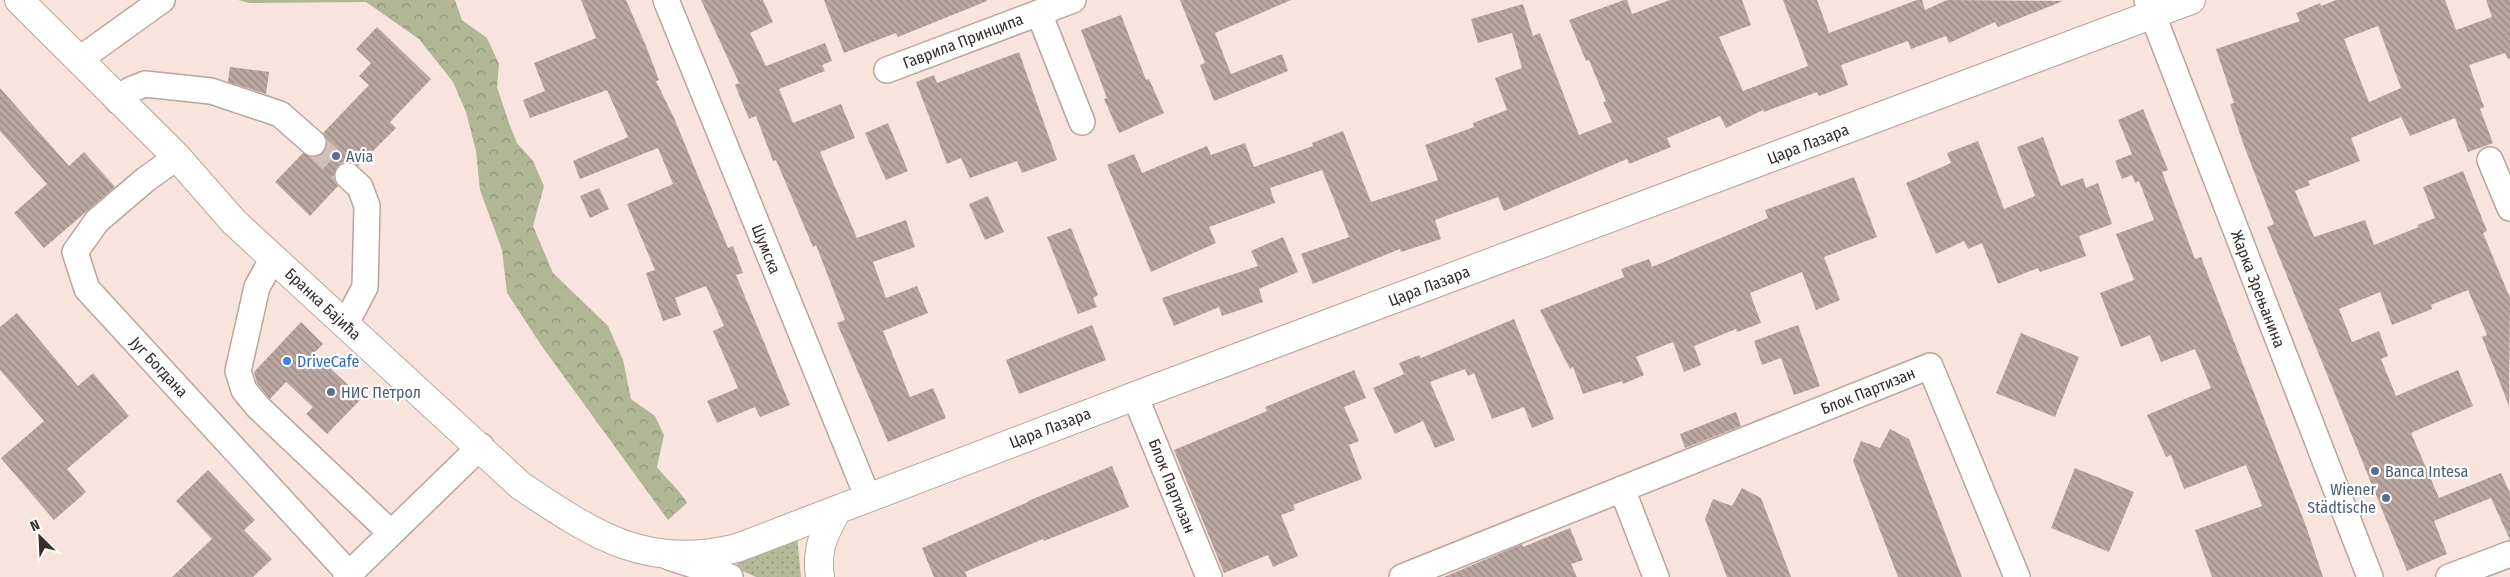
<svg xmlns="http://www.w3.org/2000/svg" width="2510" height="577" viewBox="0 0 2510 577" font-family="'Fira Sans Condensed',sans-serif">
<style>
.grass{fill:url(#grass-dots)}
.forest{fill:url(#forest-crowns)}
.building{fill:url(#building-back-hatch);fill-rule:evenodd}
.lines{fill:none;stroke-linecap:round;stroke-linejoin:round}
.minor-tunnel{stroke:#d1c0b9;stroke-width:25;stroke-dasharray:25 12;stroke-linecap:butt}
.minor-casing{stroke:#b8a59e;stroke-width:28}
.major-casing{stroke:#b8a59e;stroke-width:30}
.minor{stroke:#fff;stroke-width:25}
.major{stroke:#fff;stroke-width:28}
.service-dot{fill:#5c6f8a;stroke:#fff;stroke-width:2}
.shop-dot{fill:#3f7fe0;stroke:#fff;stroke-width:2}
.labels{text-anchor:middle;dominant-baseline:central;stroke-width:4.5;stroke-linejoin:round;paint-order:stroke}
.street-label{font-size:16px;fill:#352e2b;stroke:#fff}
.service-label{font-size:16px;fill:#4e5e75;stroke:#fff;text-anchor:start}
.shop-label{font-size:16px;fill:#366cbe;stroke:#fff;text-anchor:start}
</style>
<defs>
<pattern id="grass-dots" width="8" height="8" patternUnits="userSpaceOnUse" patternTransform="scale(1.25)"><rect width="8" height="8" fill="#b5bb99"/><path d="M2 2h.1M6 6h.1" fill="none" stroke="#94987d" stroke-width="1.8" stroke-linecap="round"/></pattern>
<pattern id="forest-crowns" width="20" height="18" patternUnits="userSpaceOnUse" patternTransform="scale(1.25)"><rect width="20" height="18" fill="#b1b795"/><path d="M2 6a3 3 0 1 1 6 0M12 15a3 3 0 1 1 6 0" fill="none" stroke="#91957a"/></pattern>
<pattern id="building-back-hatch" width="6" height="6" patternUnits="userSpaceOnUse" patternTransform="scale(1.25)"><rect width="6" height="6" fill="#baa7a0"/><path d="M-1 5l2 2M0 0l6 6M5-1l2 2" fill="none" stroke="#988883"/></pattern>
</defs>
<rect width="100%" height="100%" fill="#f8e4dd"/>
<!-- grass -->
<polygon class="grass" points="797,535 801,577 756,577 740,570 735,559"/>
<!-- forest -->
<path class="forest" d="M 238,0 L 455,0 L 462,20 L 487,38 L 499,64 L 497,87 L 509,123 L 517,143 L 533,161 L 544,186 L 533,226 L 553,273 L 608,326 L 623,360 L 631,399 L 655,416 L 664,435 L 657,467 C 666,479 681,491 687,503 L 668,520 L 541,345 L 507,293 L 502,250 L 480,190 L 476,151 L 466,112 L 453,82 L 419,39 L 366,2 L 250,3 Z"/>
<!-- building -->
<g class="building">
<polygon points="581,0 626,0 646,46 659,80 656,81 674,118 728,248 733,246 743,273 736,275 790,405 760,417 755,407 717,423 707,401 738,388 713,331 724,326 706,286 675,298 681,315 663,321 646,273 655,270 627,204 673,184 658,148 580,179 573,161 628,137 607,90 530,118 523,100 545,91 534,63 596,38"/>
<polygon points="701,0 763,0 773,22 750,33 766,66 825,43 832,61 822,65 825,71 779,89 793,123 841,104 855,138 820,152 857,238 906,220 915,247 873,262 886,298 917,286 928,313 883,331 910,397 933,388 946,418 888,442 837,323 845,320 816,245 813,247 776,160 773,161 756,116 749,119 735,85 739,83"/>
<polygon points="824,0 987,0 987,1 898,37 896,33 844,53"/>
<polygon points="1180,0 1291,0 1215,33 1231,74 1282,54 1288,71 1214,101 1200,65 1205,63"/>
<polygon points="1624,0 1627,0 1632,14 1670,0 1742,0 1751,25 1719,37 1743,91 1808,66 1783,0 1817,0 1829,33 1917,0 1922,0 1925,10 1947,0 2063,1 1998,27 1995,22 1949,43 1946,36 1911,49 1908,41 1841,65 1848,85 1819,96 1817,92 1764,112 1763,110 1726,128 1720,116 1667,138 1671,147 1629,164 1627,159 1504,211 1498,197 1435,220 1441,239 1401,252 1400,249 1313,284 1301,254 1349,237 1322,170 1270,188 1275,203 1209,227 1216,243 1151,272 1107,165 1134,154 1142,173 1207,146 1211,155 1245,143 1254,167 1313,146 1312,143 1343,131 1371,202 1438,180 1425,145 1474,127 1473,123 1507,110 1495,78 1522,68 1512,33 1478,43 1471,19 1523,4 1533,36 1540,33 1579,135 1612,122 1603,102 1606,101 1589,60 1586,61 1569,20"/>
<path d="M 2336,0 L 2445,0 L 2456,30 L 2492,17 L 2486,0 L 2510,0 L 2510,59 L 2508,59 L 2505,53 L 2469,65 L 2484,107 L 2480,109 L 2493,143 L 2468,152 L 2455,118 L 2410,136 L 2401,117 L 2351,138 L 2360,161 L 2308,181 L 2310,185 L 2295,191 L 2314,237 L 2365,220 L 2374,245 L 2419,227 L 2417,225 L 2435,218 L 2423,187 L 2463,171 L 2487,231 L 2483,233 L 2510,298 L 2509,406 L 2482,337 L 2487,335 L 2468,290 L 2431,305 L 2432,309 L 2392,325 L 2380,292 L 2339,309 L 2352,342 L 2379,331 L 2388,356 L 2381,359 L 2396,396 L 2458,370 L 2473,406 L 2411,433 L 2439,498 L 2501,473 L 2510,493 L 2510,540 L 2491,498 L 2434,521 L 2447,554 L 2407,571 L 2267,227 L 2274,224 L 2243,143 L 2230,104 L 2234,103 L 2216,49 L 2300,21 L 2296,13 L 2320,3 L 2321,6 ZM 2378,26 L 2401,88 L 2369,102 L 2344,39 Z"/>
<polygon points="1121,15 1146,80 1149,79 1164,113 1119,133 1104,99 1107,98 1081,30"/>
<polygon points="377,27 431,79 390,122 396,128 358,166 351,162 343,162 337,167 334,180 338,186 310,216 275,182 303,153 311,157 323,153 327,145 323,133 369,85 359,76 371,63 356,49"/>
<polygon points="1019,52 1057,160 1022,173 1017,161 970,178 961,158 947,164 916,82 934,75 937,83"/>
<polygon points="230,67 269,72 266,94 228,82"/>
<polygon points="0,88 69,166 84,152 115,187 44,248 14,213 47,184 0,131"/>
<polygon points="2143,109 2168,170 2162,172 2195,259 2201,257 2306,526 2323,577 2212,577 2195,530 2262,506 2246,465 2184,489 2171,455 2166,457 2147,415 2211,388 2195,349 2161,362 2150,335 2121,347 2100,293 2134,280 2116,234 2154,220 2139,181 2135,183 2132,175 2122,179 2115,161 2132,154 2118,120"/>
<polygon points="888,123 908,171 886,180 865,133"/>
<polygon points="2043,137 2061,186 2083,178 2086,188 2098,183 2112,224 2079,236 2086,256 2040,272 2038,268 1998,284 1982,243 1968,249 1964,241 1936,254 1906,183 1951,163 1947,153 1978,141 2004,209 2035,196 2017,147"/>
<polygon points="1854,177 1877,237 1824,257 1840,300 1816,310 1802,272 1750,293 1761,323 1737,332 1736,329 1694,346 1701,365 1684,372 1673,342 1636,357 1644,375 1623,384 1622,381 1583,394 1573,367 1570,369 1540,310 1624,277 1621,269 1649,259 1652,267 1768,218 1765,210"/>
<polygon points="599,188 609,209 590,218 580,196"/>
<polygon points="988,196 1004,232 985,240 969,204"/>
<polygon points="1071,228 1098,295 1093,298 1097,307 1078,314 1047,237"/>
<polygon points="1283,237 1298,272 1259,289 1263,302 1222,316 1219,307 1174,326 1162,298 1258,266 1251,251"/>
<polygon points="17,313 78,386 93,373 129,416 67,469 86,492 54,520 1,458 44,421 0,370 0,327"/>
<polygon points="1514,319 1554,419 1532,428 1524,407 1492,419 1474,373 1468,376 1465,369 1430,382 1455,440 1435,448 1423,421 1395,434 1373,388 1404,374 1399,363 1419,355 1421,358"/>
<polygon points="301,322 323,344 314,353 362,398 327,434 306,414 313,407 286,382 270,399 257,383 254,372"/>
<polygon points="1092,325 1106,360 1019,394 1006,360"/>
<polygon points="1798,325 1820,386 1794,395 1781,358 1762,365 1754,341"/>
<polygon points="2021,333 2079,357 2055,417 1996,393"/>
<polygon points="1354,370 1366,398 1344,407 1359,441 1349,445 1362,479 1293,505 1295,510 1281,515 1298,556 1273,567 1268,555 1224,573 1174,450 1267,411 1265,407"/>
<polygon points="1736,412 1741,426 1685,448 1680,434"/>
<polygon points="1890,429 1909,439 1962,577 1898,577 1853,461 1861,441 1880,448"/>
<polygon points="1112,466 1129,507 1044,541 1043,539 965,572 967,577 934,577 922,548 1028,502 1028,501"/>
<polygon points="2075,468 2134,492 2109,552 2051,528"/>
<polygon points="208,470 255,520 244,530 272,559 253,577 172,577 212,539 176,501"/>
<polygon points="1742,488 1761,498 1791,577 1727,577 1705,519 1713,499 1732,506"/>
<polygon points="1570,528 1583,560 1571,564 1577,577 1444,577 1522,544 1523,547"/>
</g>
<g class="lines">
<!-- minor-tunnel -->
<polyline class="minor-tunnel" points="313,143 348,176"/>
<defs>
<g id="minor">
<polyline points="666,0 868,498"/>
<polyline points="2147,0 2370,577"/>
<polyline points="1039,13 1082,122"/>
<polyline points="80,59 162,0"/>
<polyline points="887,70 1073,0"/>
<polyline points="118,101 130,90 145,84 211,91 280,114 313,143"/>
<polyline points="177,157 145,180 97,221 75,252 87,289 352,577"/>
<polyline points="2490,160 2510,208"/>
<polyline points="273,258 257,287 238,371 244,390 258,407 391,533"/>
<polyline points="345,325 365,287 367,206 360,187 348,176"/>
<polyline points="1135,396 1209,577"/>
<polyline points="1622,489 1656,577"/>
<polyline points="669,557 730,577"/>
<polyline points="346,577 481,446"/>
<polyline points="1402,577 1930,366 2017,577"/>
<polyline points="2449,577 2510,554"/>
</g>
<g id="major">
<path d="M 19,0 L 177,157 L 234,222 L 521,486 C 593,534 646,571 737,548 L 1135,396 L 2191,0"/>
<path d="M 820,577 C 816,548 824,534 837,510"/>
</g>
</defs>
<!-- minor casing -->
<use href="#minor" class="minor-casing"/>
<!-- major casing -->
<use href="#major" class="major-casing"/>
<!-- minor -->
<use href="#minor" class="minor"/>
<!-- major -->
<use href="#major" class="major"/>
</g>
<!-- markers -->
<g class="service-dot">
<circle cx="336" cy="156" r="5"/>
<circle cx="331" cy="392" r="5"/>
<circle cx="2375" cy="471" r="5"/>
<circle cx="2386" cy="498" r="5"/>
</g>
<circle class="shop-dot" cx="287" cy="361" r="5"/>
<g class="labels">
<!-- street labels -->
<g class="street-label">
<text transform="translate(963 41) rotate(-21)">Гаврила Принципа</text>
<text transform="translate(1808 144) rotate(-21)">Цара Лазара</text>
<text transform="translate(766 249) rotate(68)">Шумска</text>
<text transform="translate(1429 286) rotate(-21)">Цара Лазара</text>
<text transform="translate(2258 289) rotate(69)">Жарка Зрењанина</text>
<text transform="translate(323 304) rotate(43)">Бранка Бајића</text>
<text transform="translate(159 367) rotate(47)">Југ Богдана</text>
<text transform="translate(1868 391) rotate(-22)">Блок Партизан</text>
<text transform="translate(1050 428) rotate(-21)">Цара Лазара</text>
<text transform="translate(1172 486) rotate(68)">Блок Партизан</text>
</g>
<!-- service labels -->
<g class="service-label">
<text x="346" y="156">Avia</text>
<text x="341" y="392">НИС Петрол</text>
<text x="2385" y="471">Banca Intesa</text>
<text x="2376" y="489" text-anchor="end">Wiener<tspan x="2376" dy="18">Städtische</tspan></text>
</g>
<!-- shop labels -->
<g class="shop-label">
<text x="297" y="361">DriveCafe</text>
</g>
</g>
<!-- north arrow -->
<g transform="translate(40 537) rotate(336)" stroke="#ffffff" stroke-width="4" paint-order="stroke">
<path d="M0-4L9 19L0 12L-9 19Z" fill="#352e2b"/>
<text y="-8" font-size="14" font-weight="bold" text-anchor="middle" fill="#352e2b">N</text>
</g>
</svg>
